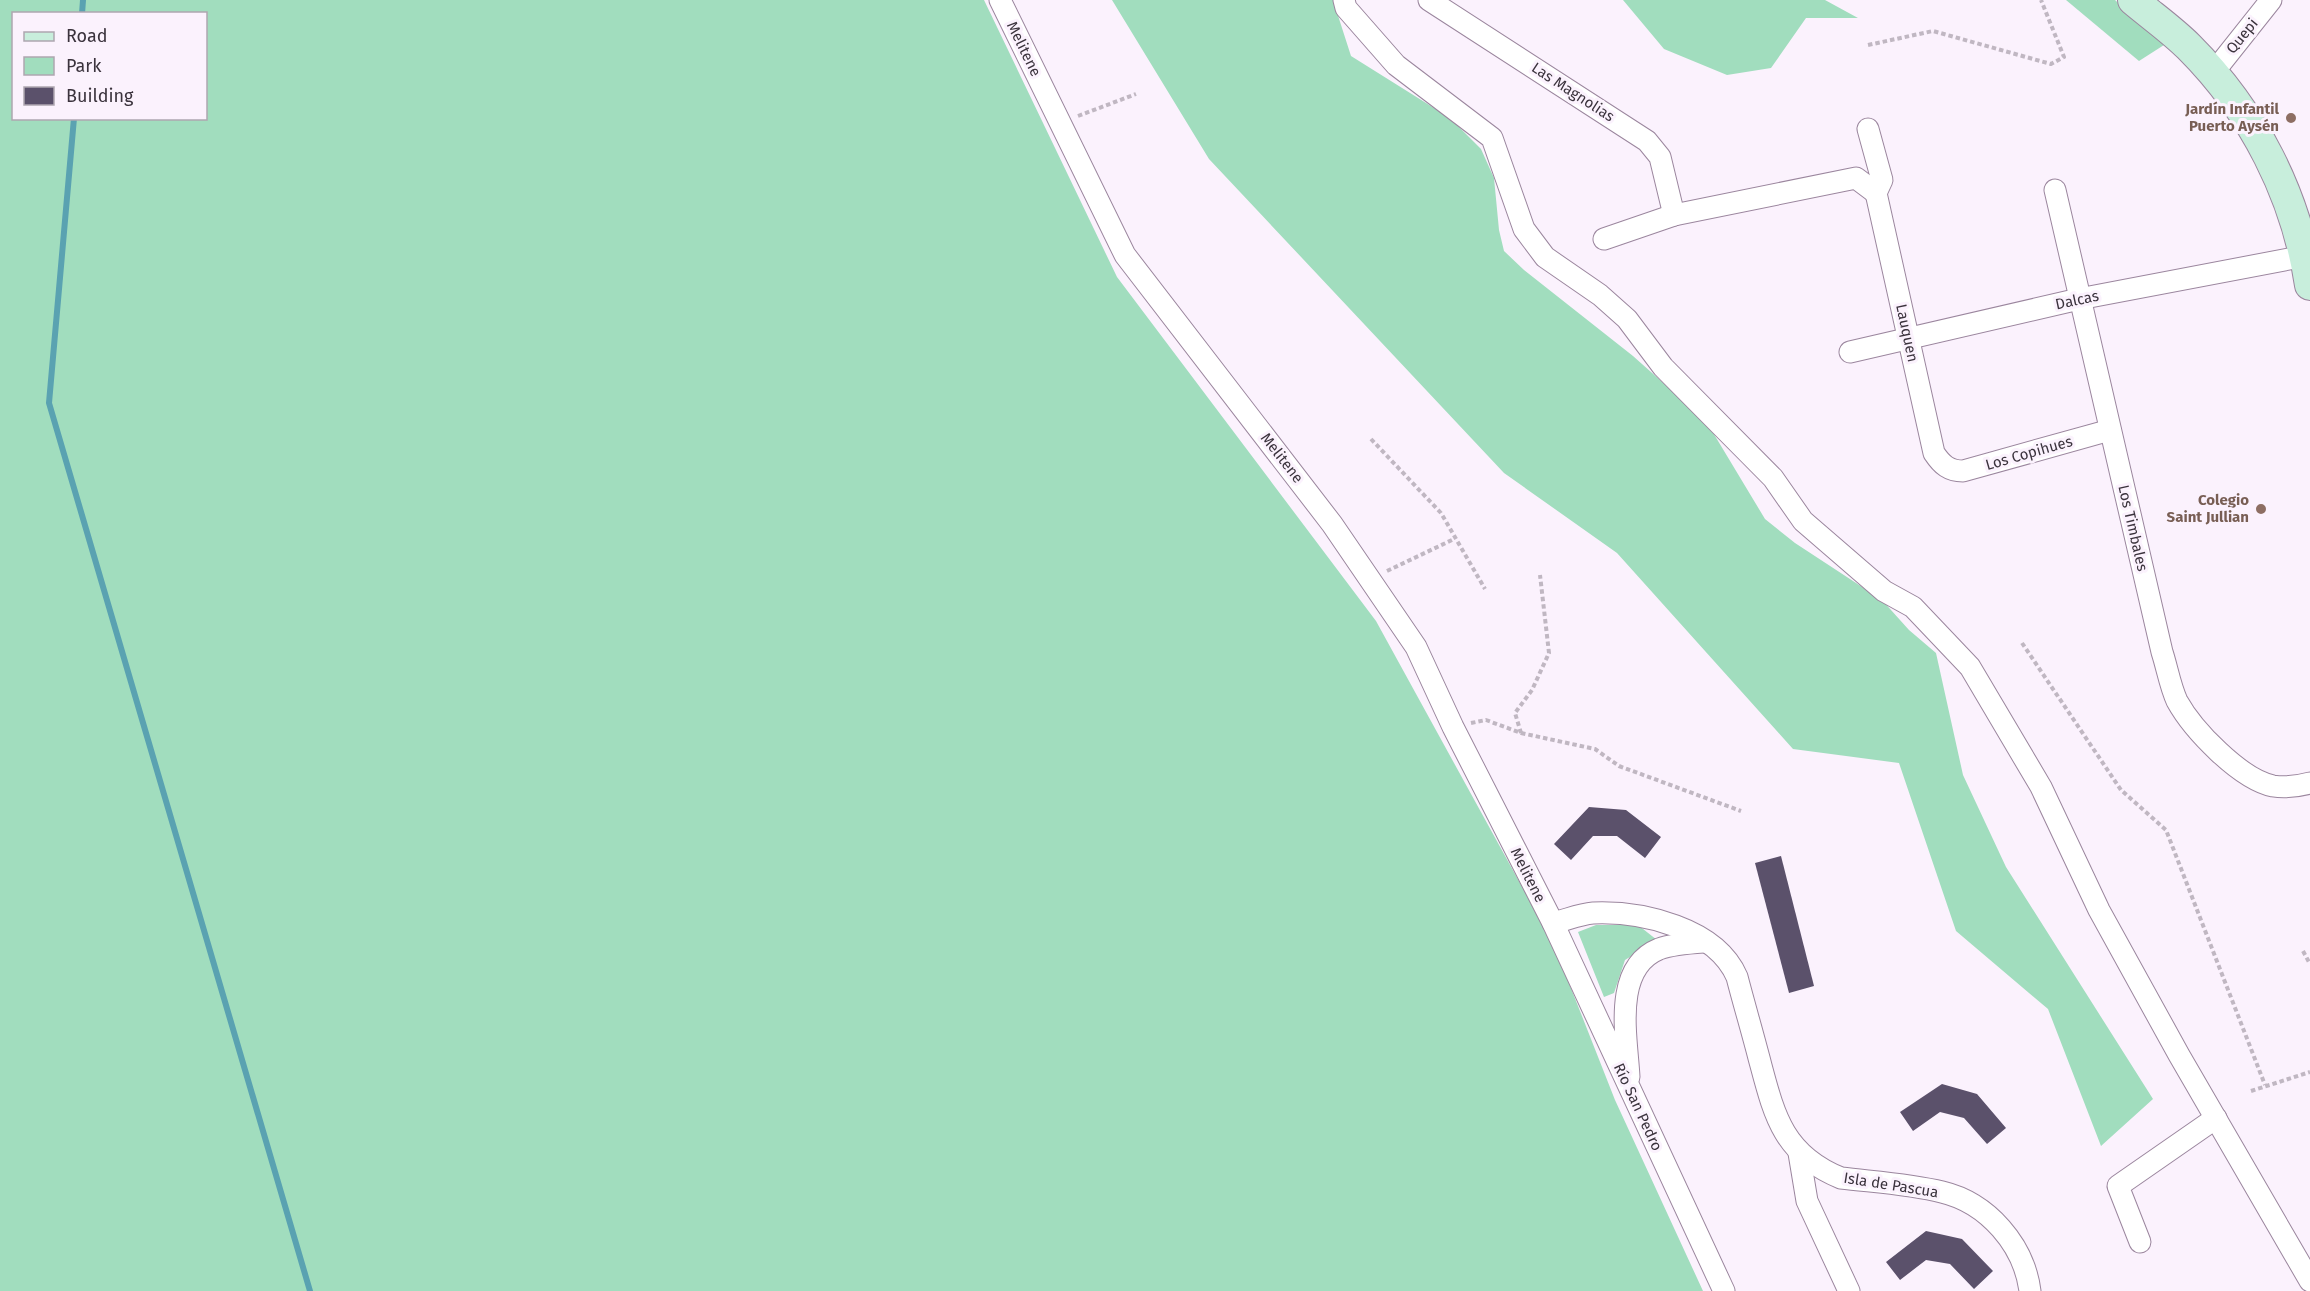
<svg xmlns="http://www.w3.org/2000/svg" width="2310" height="1291" viewBox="0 0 2310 1291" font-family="'Fira Sans',sans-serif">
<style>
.green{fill:#a1ddbe;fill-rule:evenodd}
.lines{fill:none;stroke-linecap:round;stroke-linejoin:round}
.stream{stroke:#5aa2b1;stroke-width:6}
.building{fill:#5b516b}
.street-casing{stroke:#9b869e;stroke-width:23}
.secondary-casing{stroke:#9b869e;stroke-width:32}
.path{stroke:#c0b7c2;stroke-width:4;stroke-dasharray:4.5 3;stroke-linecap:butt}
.street{stroke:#fff;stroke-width:21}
.secondary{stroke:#c8eedc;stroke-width:30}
.education-dot{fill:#8d6e63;stroke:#fbf2fd;stroke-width:2}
.labels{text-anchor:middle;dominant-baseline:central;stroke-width:6;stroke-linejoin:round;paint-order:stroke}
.street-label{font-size:15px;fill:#3b333d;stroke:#fbf2fd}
.education-label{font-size:15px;font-weight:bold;fill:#785e54;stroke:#fbf2fd;text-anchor:end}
</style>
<rect width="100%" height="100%" fill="#fbf2fd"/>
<!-- green -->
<g class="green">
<path d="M 0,0 L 984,0 L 1117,277 L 1376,621 L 1554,945 L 1615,1100 L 1703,1291 L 0,1291 ZM 14,14 L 206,14 L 206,118 L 14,118 Z"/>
<polygon points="1112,0 1333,0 1351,56 1450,118 1481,149 1494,178 1499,230 1504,251 1524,270 1633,356 1706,421 1765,519 1795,543 1882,600 1909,630 1936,653 1963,775 2006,867 2153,1099 2101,1146 2048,1009 1956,931 1899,763 1793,749 1617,553 1504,473 1209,159"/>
<polygon points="1623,0 1825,0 1858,18 1806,18 1771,68 1727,75 1664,49"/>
<polygon points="2066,0 2115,0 2164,45 2139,61"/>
<polygon points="1596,925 1638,925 1657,940 1625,960 1614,993 1604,997 1578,932"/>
</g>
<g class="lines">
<!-- stream -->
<g class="stream">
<polyline points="82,14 83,0"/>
<polyline points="74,118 49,403 310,1291"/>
</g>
</g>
<!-- building -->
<g class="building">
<polygon points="1589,807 1626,810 1661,837 1645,858 1617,836 1593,836 1571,860 1554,844"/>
<polygon points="1781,856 1814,986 1789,993 1755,863"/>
<polygon points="1942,1084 1977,1094 2006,1128 1987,1144 1964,1118 1940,1112 1913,1131 1900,1112"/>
<polygon points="1926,1231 1962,1239 1993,1271 1974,1289 1950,1264 1926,1260 1900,1280 1886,1262"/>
</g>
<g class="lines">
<defs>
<g id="street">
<polyline points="1000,0 1125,255 1332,524 1416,647 1453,727 1553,923 1724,1291"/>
<polyline points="1344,0 1346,8 1396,65 1492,138 1524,229 1545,257 1600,295 1627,319 1663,367 1773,478 1803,521 1884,591 1913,607 1970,667 2041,787 2099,910 2179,1055 2310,1281"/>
<polyline points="1429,0 1647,141 1660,157 1674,215"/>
<polyline points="2213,73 2271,0"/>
<polyline points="1868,129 1882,180 1876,193"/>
<path d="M 2055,190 L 2162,652 C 2167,667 2170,686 2177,701 C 2193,730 2240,779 2273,786 C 2285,788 2299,786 2310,783"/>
<path d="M 1876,193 L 1934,453 C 1942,465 1949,471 1963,471 L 2110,430"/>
<polyline points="1604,239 1674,215 1856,178 1876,193"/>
<polyline points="1850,352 2079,299 2310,255"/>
<path d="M 1553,923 C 1566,920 1580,914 1593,913 C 1642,911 1716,928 1737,977 C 1744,1004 1752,1031 1759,1058 C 1774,1114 1782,1154 1841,1178 C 1874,1182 1910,1184 1942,1192 C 1988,1203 2024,1245 2030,1291"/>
<path d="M 1629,1077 C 1627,1038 1612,968 1659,949 C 1673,944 1690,943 1705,942"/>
<polyline points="1799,1153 1807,1201 1849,1291"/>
<polyline points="2140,1242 2118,1186 2216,1118"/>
</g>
<path id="secondary" d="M 2133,0 C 2152,16 2172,30 2189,47 C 2254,112 2296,195 2310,285"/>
</defs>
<!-- street casing -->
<use href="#street" class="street-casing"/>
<!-- secondary casing -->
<use href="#secondary" class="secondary-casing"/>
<!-- path -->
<g class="path">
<polyline points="1868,45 1933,31 2051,64 2064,57 2041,0"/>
<polyline points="1078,116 1136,94"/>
<polyline points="1371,439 1441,513 1485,589"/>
<polyline points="1387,571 1454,539"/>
<polyline points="2022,643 2121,790 2166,830 2265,1085"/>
<polyline points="1471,723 1486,720 1521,733 1515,713 1532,690 1549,653 1540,575"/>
<polyline points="1521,733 1595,749 1619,766 1741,811"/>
<polyline points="2303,951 2310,964"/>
<polyline points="2251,1091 2310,1072"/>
</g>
<!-- street -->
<use href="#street" class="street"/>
<!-- secondary -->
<use href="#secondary" class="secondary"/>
</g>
<!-- markers -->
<g class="education-dot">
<circle cx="2291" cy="118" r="6"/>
<circle cx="2261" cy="509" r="6"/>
</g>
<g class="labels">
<!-- street labels -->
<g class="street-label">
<text transform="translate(2242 36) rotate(-51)">Quepi</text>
<text transform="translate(1024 49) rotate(64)">Melitene</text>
<text transform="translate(1573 92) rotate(33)">Las Magnolias</text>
<text transform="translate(2077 300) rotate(-12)">Dalcas</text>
<text transform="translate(1907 333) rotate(78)">Lauquen</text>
<text transform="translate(2029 453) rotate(-16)">Los Copihues</text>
<text transform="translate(1282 458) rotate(52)">Melitene</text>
<text transform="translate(2133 528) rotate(77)">Los Timbales</text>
<text transform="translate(1528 875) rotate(63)">Melitene</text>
<text transform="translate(1638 1107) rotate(65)">Río San Pedro</text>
<text transform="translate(1891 1185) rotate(9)">Isla de Pascua</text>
</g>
<!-- education labels -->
<g class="education-label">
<text x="2279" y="109">Jardín Infantil<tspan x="2279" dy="17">Puerto Aysén</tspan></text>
<text x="2249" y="500">Colegio<tspan x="2249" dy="17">Saint Jullian</tspan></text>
</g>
</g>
<!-- legend -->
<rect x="12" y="12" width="195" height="108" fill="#fbf2fd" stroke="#aea6b0" stroke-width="1.5"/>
<rect x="24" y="32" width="30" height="9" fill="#c8eedc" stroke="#aea6b0" stroke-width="1.5"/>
<text x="66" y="42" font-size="18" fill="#3b333d">Road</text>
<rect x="24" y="57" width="30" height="18" fill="#a1ddbe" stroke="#aea6b0" stroke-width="1.5"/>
<text x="66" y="72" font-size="18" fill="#3b333d">Park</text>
<rect x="24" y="87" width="30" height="18" fill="#5b516b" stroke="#aea6b0" stroke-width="1.5"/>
<text x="66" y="102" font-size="18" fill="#3b333d">Building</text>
</svg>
